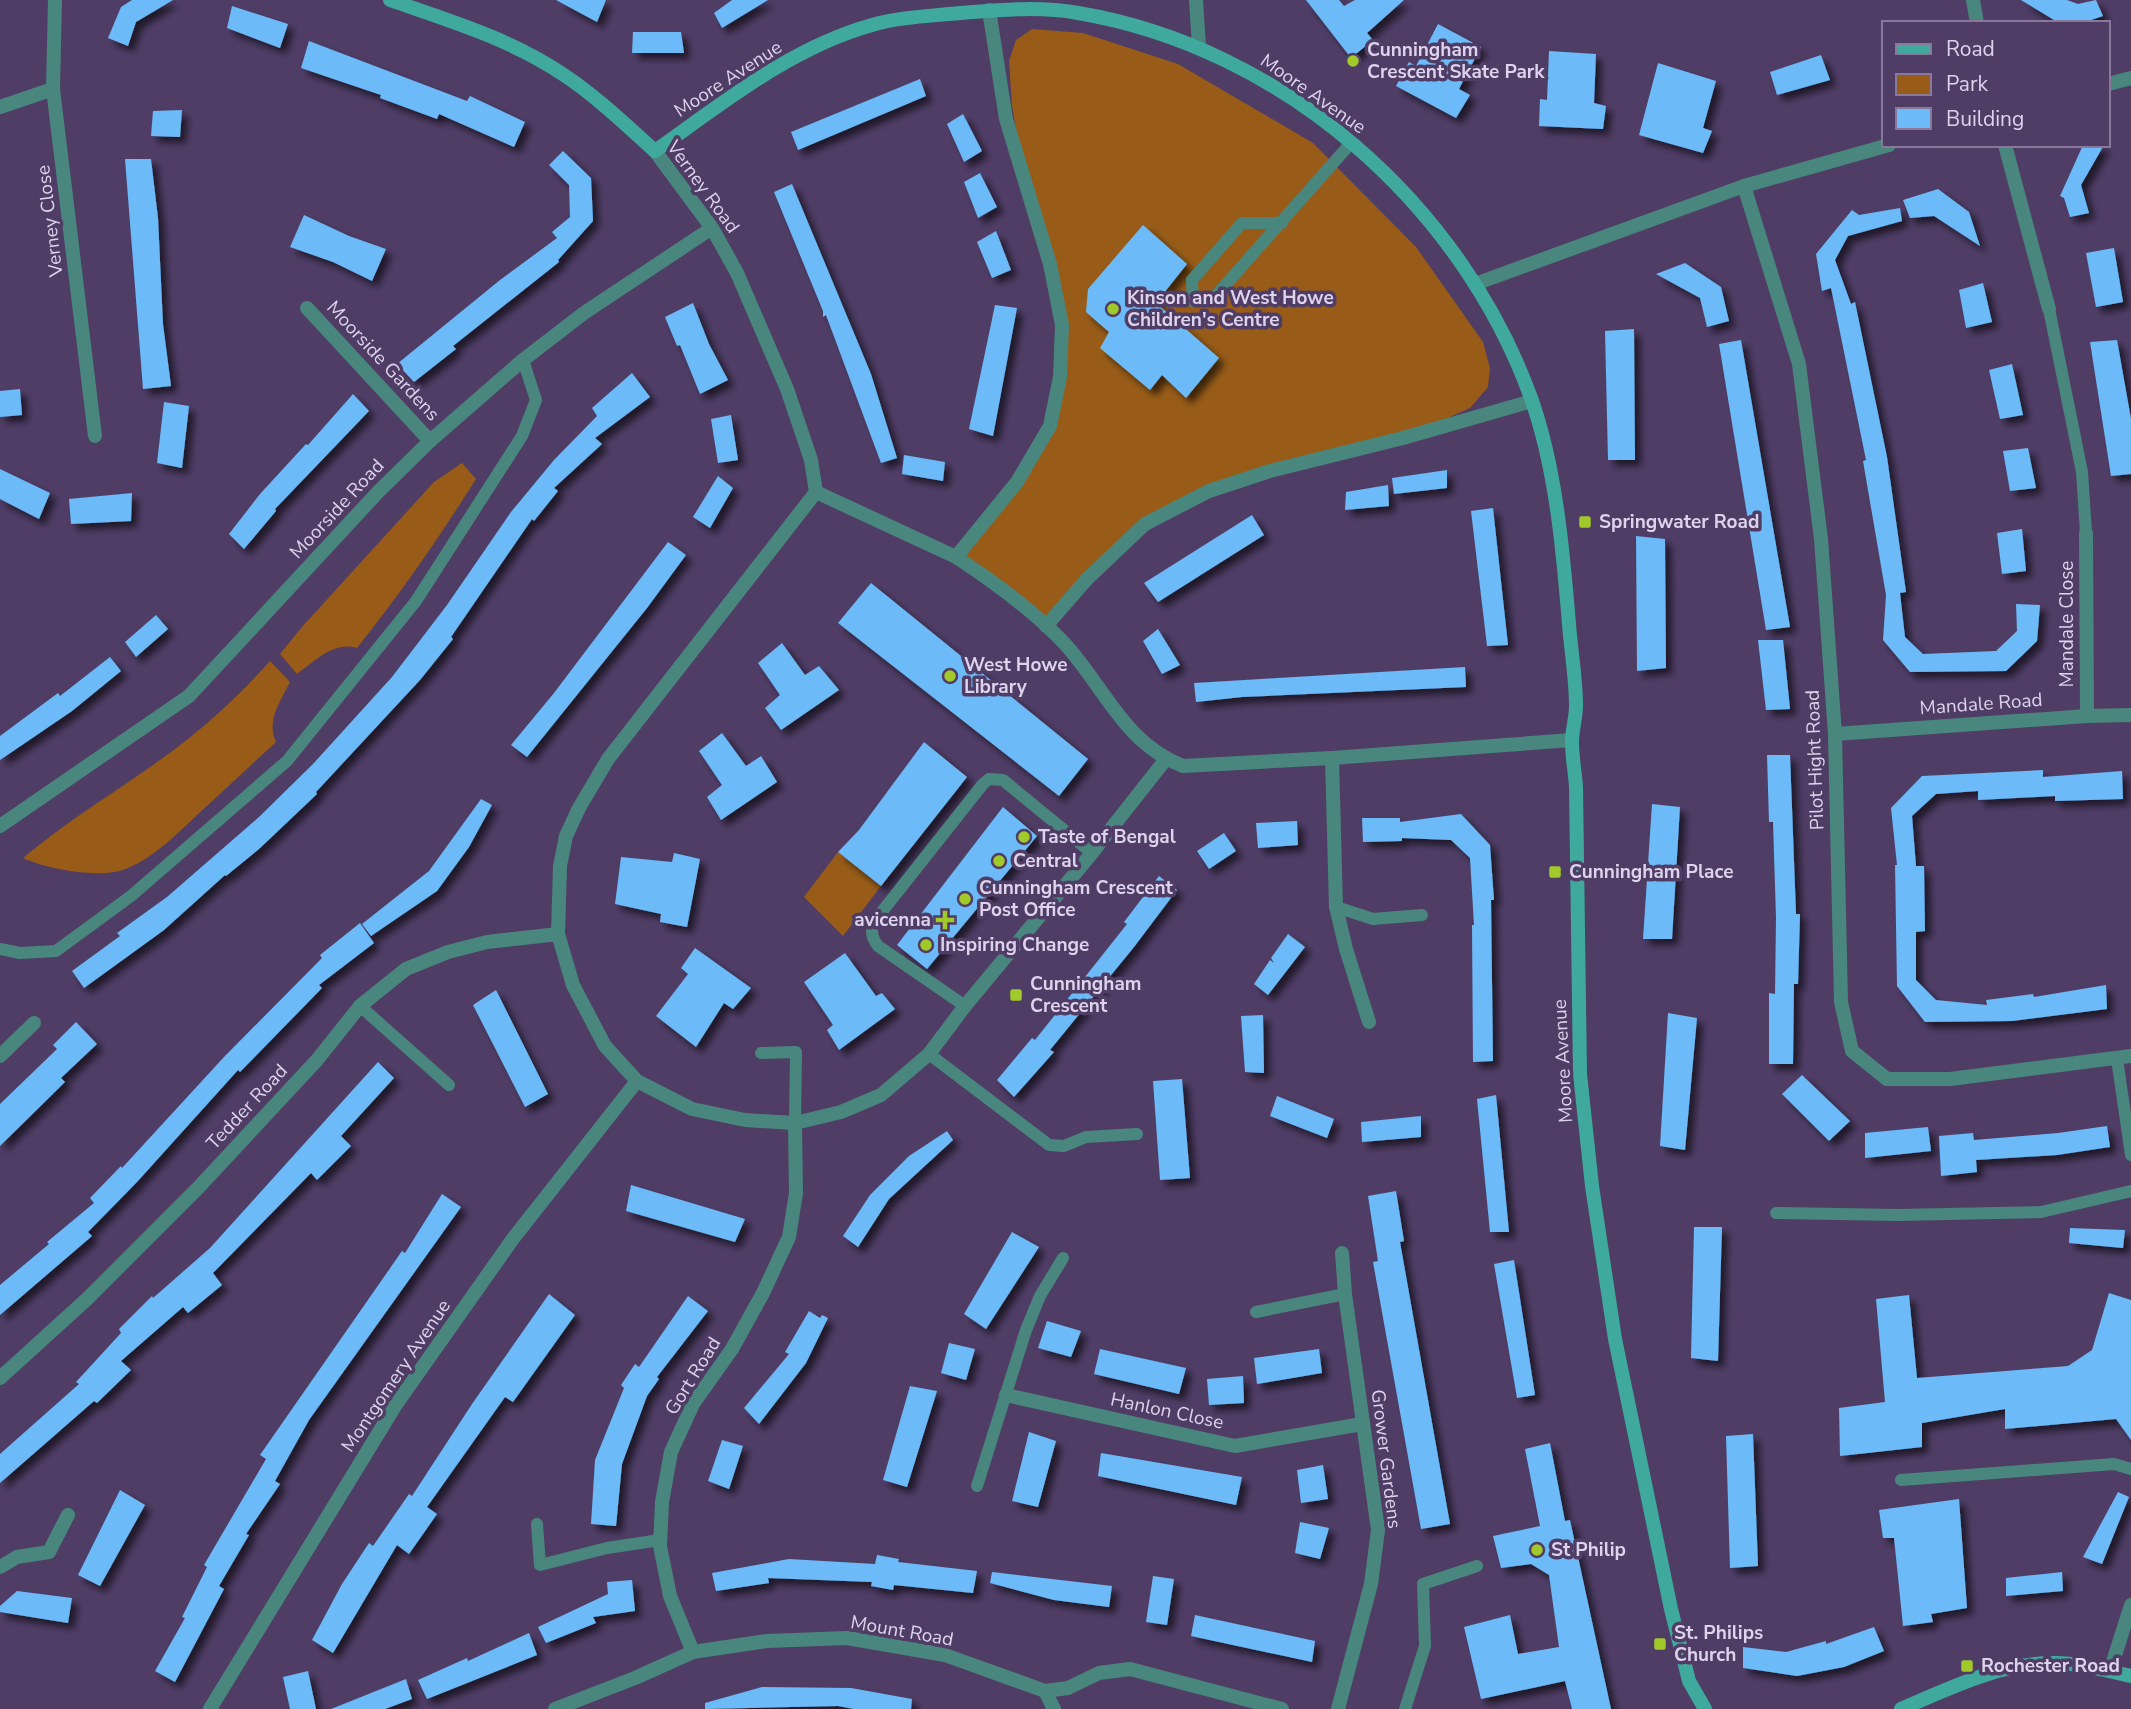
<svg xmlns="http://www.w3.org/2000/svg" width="2131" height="1709" viewBox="0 0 2131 1709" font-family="'Nunito Sans',sans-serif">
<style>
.green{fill:#985c18}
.building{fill:#6cbaf7;filter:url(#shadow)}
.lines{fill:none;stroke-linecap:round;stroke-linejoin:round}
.lane{stroke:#49877e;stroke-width:12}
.street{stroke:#49877e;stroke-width:14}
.secondary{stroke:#3ea99c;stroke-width:14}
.poi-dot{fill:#a1c92a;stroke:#4f3d66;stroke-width:2.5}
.labels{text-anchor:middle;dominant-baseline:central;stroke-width:7;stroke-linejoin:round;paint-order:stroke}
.poi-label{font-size:19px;font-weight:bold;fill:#ddd3ec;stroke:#4f3d66;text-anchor:start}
.street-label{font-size:19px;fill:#ddd3ec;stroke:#4f3d66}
</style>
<defs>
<filter id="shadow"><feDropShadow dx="6" dy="6" stdDeviation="3.5" flood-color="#0009"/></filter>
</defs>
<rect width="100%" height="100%" fill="#4f3d66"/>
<!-- green -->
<g class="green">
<polygon points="1032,29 1083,33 1178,64 1313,143 1416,247 1483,342 1490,368 1488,387 1470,408 1403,438 1270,471 1145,524 1046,626 956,557 1050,426 1062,325 1026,184 1012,106 1009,61 1016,40"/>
<path d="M 462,463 L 476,479 C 439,538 400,594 357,648 C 334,641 315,661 297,674 L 280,654 L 302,627 L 434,482 Z"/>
<path d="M 270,661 L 290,682 C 280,703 266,720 276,742 C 249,767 223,791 196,816 C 176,835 154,857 128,868 C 103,880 47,869 23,858 C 75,814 135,781 188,739 C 217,716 245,689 270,661 Z"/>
<polygon points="838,852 881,886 843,936 804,897"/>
</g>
<!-- building -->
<g class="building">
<polygon points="132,0 173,0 136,22 128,46 108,38 121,7"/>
<polygon points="556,0 606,0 597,22"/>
<polygon points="732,0 768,0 722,28 714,13"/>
<polygon points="1306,0 1339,0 1344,6 1355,0 1404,0 1367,33 1373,40 1351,58"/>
<polygon points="2021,0 2067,0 2078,4 2096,0 2103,16 2082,23 2059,23"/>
<polygon points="232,6 288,24 280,48 227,28"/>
<polygon points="1438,24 1481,47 1459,89 1470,95 1456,118 1396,86 1409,62 1416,66"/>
<polygon points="633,32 681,32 684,53 632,53"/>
<polygon points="309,41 467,101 470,96 525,122 514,147 439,114 437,119 380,98 381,95 301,68"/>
<polygon points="1549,51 1596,54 1594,103 1606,106 1603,129 1539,126 1540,99 1547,100"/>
<polygon points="1821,55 1830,80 1777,95 1770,72"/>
<polygon points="1658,63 1716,81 1703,128 1712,131 1703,153 1639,135"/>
<polygon points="920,79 926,96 798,150 791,132"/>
<polygon points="182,110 180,137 151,136 153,111"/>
<polygon points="963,114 982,151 964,162 947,124"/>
<polygon points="2083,145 2104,145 2081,185 2089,213 2070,217 2064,198 2060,196"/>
<polygon points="563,151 591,178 593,221 558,260 559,262 453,346 456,349 414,382 397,364 500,280 557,238 552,232 570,217 569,185 549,165"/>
<polygon points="125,159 151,159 158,218 163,324 171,386 143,389"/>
<polygon points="980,173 997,207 978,218 964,182"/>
<polygon points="792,184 871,374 897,458 881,463 826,315 823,317 823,311 774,192"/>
<polygon points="1938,189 1969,212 1980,246 1934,216 1910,218 1903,200"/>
<polygon points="1900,208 1902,221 1848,236 1835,260 1851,304 1855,302 1887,457 1906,592 1900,593 1905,637 1923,654 1996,651 2017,631 2016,604 2040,605 2037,641 2006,671 1910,672 1883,640 1886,595 1863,461 1866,460 1831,288 1822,291 1816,254 1852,210 1859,215"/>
<polygon points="304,215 349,236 386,249 372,281 333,262 290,247"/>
<polygon points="1143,225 1187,264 1156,303 1219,358 1186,398 1162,375 1150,390 1100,348 1109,332 1086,312 1088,289"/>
<polygon points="996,231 1011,270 992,278 977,242"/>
<polygon points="2114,248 2123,302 2096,307 2086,253"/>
<polygon points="1685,263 1721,287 1729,321 1707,327 1700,298 1656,274"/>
<polygon points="1983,283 1992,322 1966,328 1959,290"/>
<polygon points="693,303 709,344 728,380 700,394 680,345 677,346 665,317"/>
<polygon points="995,305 1017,308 993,436 969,429"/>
<polygon points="1634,329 1635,460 1608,460 1605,331"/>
<polygon points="1741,340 1790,627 1766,630 1719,344"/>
<polygon points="2117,340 2131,419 2131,474 2111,476 2090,342"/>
<polygon points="2012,364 2023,415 2000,419 1989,370"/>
<polygon points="632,373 650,397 595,438 602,444 554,488 558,491 534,521 532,519 451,637 453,639 420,680 316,792 317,794 259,849 226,876 225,875 164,930 84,988 72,971 120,936 117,933 167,897 259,817 313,764 392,677 447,605 511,512 554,460 597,416 592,408"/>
<polygon points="20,389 22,415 0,417 0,391"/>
<polygon points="353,394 369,411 275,509 276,511 244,549 229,534 260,494 306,444 308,445"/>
<polygon points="164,402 189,406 182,468 157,463"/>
<polygon points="731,415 738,460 718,463 711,419"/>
<polygon points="2028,448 2036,488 2010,491 2003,451"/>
<polygon points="904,455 945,462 943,481 902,474"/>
<polygon points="0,469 50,493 39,519 0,499"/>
<polygon points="1447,470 1447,488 1394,494 1392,478"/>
<polygon points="718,476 733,488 710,528 693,517"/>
<polygon points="1388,485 1389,506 1345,510 1346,492"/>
<polygon points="132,493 131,521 71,524 69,499"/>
<polygon points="1493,508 1508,645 1487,646 1471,511"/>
<polygon points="1252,515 1264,535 1158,602 1144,583"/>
<polygon points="2022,529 2026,571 2002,574 1997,533"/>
<polygon points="1636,536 1665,539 1666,668 1637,671"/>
<polygon points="668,542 686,555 647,608 527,757 511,745 554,693"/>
<polygon points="871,583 1088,759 1059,796 838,623"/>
<polygon points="156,615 168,629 136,657 125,642"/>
<polygon points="1158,629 1180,665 1162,674 1143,641"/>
<polygon points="1758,640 1783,640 1790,709 1766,710"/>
<polygon points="782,643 805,675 819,666 839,690 781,730 765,708 780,695 758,663"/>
<polygon points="110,657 121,671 72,711 0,760 0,736 58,693 60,696"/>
<polygon points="1465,667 1466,687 1242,697 1196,702 1194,683"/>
<polygon points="722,733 746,766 761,756 777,782 721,820 707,797 722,785 699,751"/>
<polygon points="924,742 967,777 881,886 838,852 859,830"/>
<polygon points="1767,755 1790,755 1796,914 1800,914 1798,984 1794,984 1793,1064 1769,1064 1769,993 1775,994 1776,918 1773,822 1769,822"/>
<polygon points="2043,770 2043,777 2122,771 2123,799 2055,801 2055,796 1978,800 1978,791 1936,794 1912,816 1916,866 1924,866 1925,931 1916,932 1916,980 1936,1000 1987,1005 1986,1000 2033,994 2034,997 2106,985 2107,1009 2012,1021 1925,1022 1897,986 1895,865 1897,865 1891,808 1922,776"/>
<polygon points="481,799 492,805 469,847 437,891 371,936 362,924 429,871"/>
<polygon points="1652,804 1680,807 1672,939 1643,939"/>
<polygon points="1003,807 1037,836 927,969 897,945"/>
<polygon points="1461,814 1490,845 1494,900 1491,900 1493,1061 1473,1062 1472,925 1474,925 1470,858 1451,840 1402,838 1402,841 1363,842 1362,818 1400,818 1400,822"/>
<polygon points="1297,821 1298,845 1258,848 1256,823"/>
<polygon points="1224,833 1236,851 1209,869 1197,851"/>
<polygon points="674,853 700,859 687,927 660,922 661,914 615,904 621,857 672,862"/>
<polygon points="1159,876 1177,890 1134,947 1050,1050 1054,1052 1014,1097 997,1080 1032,1038 1035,1040 1127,924 1124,922"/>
<polygon points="360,923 374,943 319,985 322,988 240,1072 238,1070 137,1182 88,1232 92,1236 0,1315 0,1285 49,1244 47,1242 94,1203 90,1198 121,1166 122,1168 224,1057 322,958 320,955"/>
<polygon points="1288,934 1305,947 1268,995 1254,984 1270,960 1274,963 1271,958"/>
<polygon points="695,948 751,988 733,1009 724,1003 696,1047 656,1016 688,974 681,968"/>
<polygon points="845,953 876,996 882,993 895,1009 839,1050 827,1030 833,1025 804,982"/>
<polygon points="496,990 548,1094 525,1107 473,1005"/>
<polygon points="1668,1013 1697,1018 1685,1150 1660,1146"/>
<polygon points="1263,1015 1264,1073 1245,1072 1241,1016"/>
<polygon points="76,1022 97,1044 61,1078 65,1082 0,1146 0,1104 57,1049 53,1045"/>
<polygon points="378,1062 394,1078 341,1136 351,1146 317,1180 311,1173 213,1273 222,1285 188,1313 183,1307 121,1361 131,1370 97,1403 94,1401 0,1483 0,1454 79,1384 76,1382 121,1333 119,1329 152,1296 153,1298 210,1248"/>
<polygon points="1802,1075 1850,1121 1829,1141 1782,1094"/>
<polygon points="1182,1079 1190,1178 1160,1180 1153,1081"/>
<polygon points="1496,1095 1509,1232 1490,1232 1477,1099"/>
<polygon points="1277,1096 1334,1119 1327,1138 1270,1116"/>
<polygon points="1421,1116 1421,1137 1362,1142 1361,1122"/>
<polygon points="2107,1126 2110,1147 2057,1155 1976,1160 1977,1172 1941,1176 1939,1136 1973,1133 1974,1140 2058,1133"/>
<polygon points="1928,1127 1931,1151 1865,1158 1865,1133"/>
<polygon points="947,1131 953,1140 889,1199 858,1247 843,1236 870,1195 909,1156"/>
<polygon points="631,1185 745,1219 735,1242 626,1211"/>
<polygon points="1396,1191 1404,1241 1400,1242 1450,1524 1421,1529 1373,1262 1378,1261 1368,1196"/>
<polygon points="442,1194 461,1207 309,1420 275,1481 280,1484 246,1534 249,1535 219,1586 224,1589 175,1682 155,1671 185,1618 182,1617 207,1567 204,1565 266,1459 260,1455 402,1251 405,1253"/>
<polygon points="1694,1227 1722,1227 1718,1361 1691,1358"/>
<polygon points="2070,1228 2125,1230 2123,1248 2069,1243"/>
<polygon points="1012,1232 1039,1247 986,1329 964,1314"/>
<polygon points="1514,1260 1535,1395 1517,1398 1494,1264"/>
<polygon points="2109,1293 2131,1300 2131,1440 2116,1419 2005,1429 2005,1409 1922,1423 1922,1447 1840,1456 1839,1408 1885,1402 1876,1299 1909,1295 1917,1378 2068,1366 2092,1350"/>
<polygon points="549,1294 575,1315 513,1402 505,1397 427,1507 437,1514 409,1554 397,1545 333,1653 312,1640 342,1584 369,1543 373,1546 409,1494 412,1496 472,1404"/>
<polygon points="688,1296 708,1311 657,1377 659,1379 647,1396 622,1464 616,1526 591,1524 595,1460 624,1388 621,1385 635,1364 639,1367"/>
<polygon points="809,1311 820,1318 822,1315 828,1318 806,1363 759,1424 744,1408 789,1354 785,1352"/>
<polygon points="1047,1321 1081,1331 1071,1357 1038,1348"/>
<polygon points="949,1343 975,1349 966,1380 941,1373"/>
<polygon points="1100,1349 1186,1368 1179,1394 1094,1374"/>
<polygon points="1319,1349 1322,1373 1257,1384 1254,1358"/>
<polygon points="1243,1376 1244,1403 1209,1405 1207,1379"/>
<polygon points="910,1386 937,1391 907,1487 883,1480"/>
<polygon points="1029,1432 1056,1441 1038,1507 1012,1501"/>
<polygon points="1753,1434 1758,1566 1730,1568 1726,1436"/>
<polygon points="722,1440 743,1446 729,1489 708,1481"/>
<polygon points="1550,1443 1565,1521 1570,1520 1611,1709 1572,1709 1565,1681 1481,1699 1464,1627 1510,1615 1518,1654 1559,1647 1549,1575 1531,1564 1501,1568 1493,1536 1540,1526 1525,1449"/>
<polygon points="1101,1453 1242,1477 1236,1505 1098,1476"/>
<polygon points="1323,1465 1328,1499 1301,1503 1297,1470"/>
<polygon points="120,1490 145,1505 100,1586 78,1575"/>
<polygon points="2118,1492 2129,1497 2102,1564 2083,1557"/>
<polygon points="1959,1499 1967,1608 1931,1614 1933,1622 1903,1626 1894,1538 1883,1538 1879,1510"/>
<polygon points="1300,1522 1329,1528 1320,1559 1295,1553"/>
<polygon points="877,1555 899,1559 898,1562 977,1571 973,1593 894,1585 893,1590 871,1586 872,1582 768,1578 769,1583 716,1591 712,1573 789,1559 875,1564"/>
<polygon points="992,1572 1112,1586 1109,1607 1054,1600 990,1583"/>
<polygon points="2062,1572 2063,1591 2006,1596 2006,1578"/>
<polygon points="1153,1576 1174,1579 1167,1625 1146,1622"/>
<polygon points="632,1580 635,1611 593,1617 596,1623 546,1643 538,1627 608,1594 607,1582"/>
<polygon points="17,1591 72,1598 68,1623 0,1612 0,1606"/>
<polygon points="1195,1615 1315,1641 1312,1662 1191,1636"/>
<polygon points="1874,1627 1884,1651 1844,1667 1797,1676 1743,1668 1743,1647 1786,1652 1826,1641 1826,1644"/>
<polygon points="529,1633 537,1655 427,1699 418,1680 467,1658 468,1661"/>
<polygon points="308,1671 316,1709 290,1709 283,1677"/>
<polygon points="406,1679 412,1699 385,1709 331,1709"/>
<polygon points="762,1687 851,1688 912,1699 911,1709 854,1709 838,1706 705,1709 705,1703"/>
</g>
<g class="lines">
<!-- lane -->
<g class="lane">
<polyline points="1282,223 1242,223 1192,280 1193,301 1213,299 1351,143"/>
<polyline points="2049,309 2082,472 2086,533"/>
<polyline points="1336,907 1373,919 1422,915"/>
<polyline points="0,949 20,953 56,951 131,896 287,761 416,601 522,436 536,400 523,360"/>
<polyline points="360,1006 449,1085"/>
<path d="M 965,1006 L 878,946 C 872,938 871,933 873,923 L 983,784 L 989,779 L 1003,780 L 1092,853"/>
<polyline points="761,1053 796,1052 795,1123"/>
<polyline points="929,1054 1049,1145 1064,1146 1086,1137 1137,1134"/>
<polyline points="2117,1059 2131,1155"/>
<polyline points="1776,1213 1898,1215 2041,1212 2131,1191"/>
<polyline points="1256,1312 1345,1294"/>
<polyline points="1901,1480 2114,1464 2131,1469"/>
<polyline points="977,1486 1026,1330 1040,1296 1063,1258"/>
<polyline points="537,1524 540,1565 607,1548 660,1540"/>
<polyline points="1405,1709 1425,1646 1423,1584 1477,1566"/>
</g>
<!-- street -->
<g class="street">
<polyline points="55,0 53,89 95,436"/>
<polyline points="1196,0 1199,47"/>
<polyline points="1973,0 1977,23"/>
<polyline points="2108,84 2131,78"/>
<polyline points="0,107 53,89"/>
<polyline points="2005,145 2049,309"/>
<polyline points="655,151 712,228 737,273 787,389 811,460 816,492"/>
<polyline points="1744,186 1799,364 1821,539 1835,734 1841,1002 1852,1051 1887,1079 1950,1079 2131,1056"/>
<polyline points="1475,284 1744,186 1889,145"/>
<polyline points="307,308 430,441"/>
<polyline points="2086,533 2087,716"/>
<polyline points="956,557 1017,482 1050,426 1060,377 1062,325 1050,264 1006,119 989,10"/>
<polyline points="1046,626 1087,579 1145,524 1209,491 1270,471 1403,438 1532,401"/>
<polyline points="1835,734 2087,716 2131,715"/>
<polyline points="1332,758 1336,907 1346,949 1369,1022"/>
<path d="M 1166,759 L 1092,853 L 965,1006 L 929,1054 L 881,1095 L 841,1112 L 795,1123 L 745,1120 L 692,1109 L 637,1081 L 605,1046 L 573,985 L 558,934 L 560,866 L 566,836 L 579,808 L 608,759 L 816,492 L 956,557 C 991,580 1036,613 1065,644 C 1105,688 1124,743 1183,766 L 1332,758 L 1572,740"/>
<polyline points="0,826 189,696 378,492 430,441 523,360 584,313 712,228"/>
<polyline points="0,1056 34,1023"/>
<polyline points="0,1378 87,1299 198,1188 317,1060 360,1006 406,969 448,952 487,942 558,934"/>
<polyline points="1006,1395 1235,1446 1362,1424"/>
<polyline points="0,1567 17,1557 49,1552 68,1515"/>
<polyline points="693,1652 670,1596 660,1546 662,1502 671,1452 693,1404 732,1349 763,1293 789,1237 796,1193 795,1123"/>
<polyline points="2110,1671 2131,1605"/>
<polyline points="1045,1691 1054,1709"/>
<polyline points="210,1709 395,1406 512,1240 637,1081"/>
<polyline points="555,1709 635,1678 693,1652 767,1641 847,1638 945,1655 1045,1691 1068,1688 1099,1673 1130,1669 1282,1709"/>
<polyline points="1338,1709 1371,1584 1378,1530 1345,1294 1342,1253"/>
</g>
<!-- secondary -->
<g class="secondary">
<path d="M 390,0 C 450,21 511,39 564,75 C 597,97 626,125 655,151 C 723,103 790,48 872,25 C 899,17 931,16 960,13 C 999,10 1039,6 1078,13 C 1282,47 1461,204 1531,398 C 1556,468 1563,551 1569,624 C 1571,651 1576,679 1576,706 C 1576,718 1572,730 1572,742 C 1572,757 1575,772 1576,787 L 1580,1074 L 1592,1186 L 1615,1339 L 1671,1609 L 1689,1681 L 1705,1709"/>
<path d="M 1901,1709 C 1950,1688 2002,1662 2056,1663 C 2081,1663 2107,1671 2131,1676"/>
</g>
</g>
<!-- markers -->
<g class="poi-dot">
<circle cx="1353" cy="61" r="7"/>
<circle cx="1113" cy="309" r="7"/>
<rect x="1578" y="515" width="14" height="14" rx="3.5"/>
<circle cx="950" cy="676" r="7"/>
<circle cx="1024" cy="837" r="7"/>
<circle cx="999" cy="861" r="7"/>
<rect x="1548" y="865" width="14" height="14" rx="3.5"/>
<circle cx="965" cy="899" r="7"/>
<path d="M941.5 909.5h7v7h7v7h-7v7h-7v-7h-7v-7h7z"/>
<circle cx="926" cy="945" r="7"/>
<rect x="1009" y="988" width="14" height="14" rx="3.5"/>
<circle cx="1537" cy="1550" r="7"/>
<rect x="1653" y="1637" width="14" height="14" rx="3.5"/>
<rect x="1960" y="1659" width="14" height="14" rx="3.5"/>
</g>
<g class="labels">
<!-- poi labels -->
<g class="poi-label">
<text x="1367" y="50">Cunningham<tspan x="1367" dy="22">Crescent Skate Park</tspan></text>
<text x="1127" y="298">Kinson and West Howe<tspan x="1127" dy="22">Children's Centre</tspan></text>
<text x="1599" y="522">Springwater Road</text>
<text x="964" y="665">West Howe<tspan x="964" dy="22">Library</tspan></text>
<text x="1038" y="837">Taste of Bengal</text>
<text x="1013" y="861">Central</text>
<text x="1569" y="872">Cunningham Place</text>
<text x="979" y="888">Cunningham Crescent<tspan x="979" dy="22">Post Office</tspan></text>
<text x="931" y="920" text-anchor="end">avicenna</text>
<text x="940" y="945">Inspiring Change</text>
<text x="1030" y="984">Cunningham<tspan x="1030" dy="22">Crescent</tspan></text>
<text x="1551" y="1550">St Philip</text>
<text x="1674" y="1633">St. Philips<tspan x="1674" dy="22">Church</tspan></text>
<text x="1981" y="1666">Rochester Road</text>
</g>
<!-- street labels -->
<g class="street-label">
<text transform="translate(728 79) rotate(-33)">Moore Avenue</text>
<text transform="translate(1313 94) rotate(35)">Moore Avenue</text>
<text transform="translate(703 187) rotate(54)">Verney Road</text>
<text transform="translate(50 221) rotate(-97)">Verney Close</text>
<text transform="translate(383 361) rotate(47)">Moorside Gardens</text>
<text transform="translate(337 509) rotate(-47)">Moorside Road</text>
<text transform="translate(2067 624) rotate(-90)">Mandale Close</text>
<text transform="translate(1981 704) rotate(-4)">Mandale Road</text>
<text transform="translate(1815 760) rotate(-92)">Pilot Hight Road</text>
<text transform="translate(1563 1061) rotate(-93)">Moore Avenue</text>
<text transform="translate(247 1107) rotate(-47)">Tedder Road</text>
<text transform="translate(396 1376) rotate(-56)">Montgomery Avenue</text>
<text transform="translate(693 1376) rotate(-58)">Gort Road</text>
<text transform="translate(1167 1411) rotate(12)">Hanlon Close</text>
<text transform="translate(1386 1459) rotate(83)">Grower Gardens</text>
<text transform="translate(902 1631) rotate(10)">Mount Road</text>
</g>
</g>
<!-- legend -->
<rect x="1882" y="21" width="228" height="126" fill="#4f3d66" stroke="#88799c" stroke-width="2"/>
<rect x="1896" y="44" width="35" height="10" fill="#3ea99c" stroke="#88799c" stroke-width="2"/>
<text x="1946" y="56" font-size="21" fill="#ddd3ec">Road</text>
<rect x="1896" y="74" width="35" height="21" fill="#985c18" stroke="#88799c" stroke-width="2"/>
<text x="1946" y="91" font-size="21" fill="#ddd3ec">Park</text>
<rect x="1896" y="108" width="35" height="21" fill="#6cbaf7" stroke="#88799c" stroke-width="2"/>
<text x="1946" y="126" font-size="21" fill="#ddd3ec">Building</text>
</svg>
